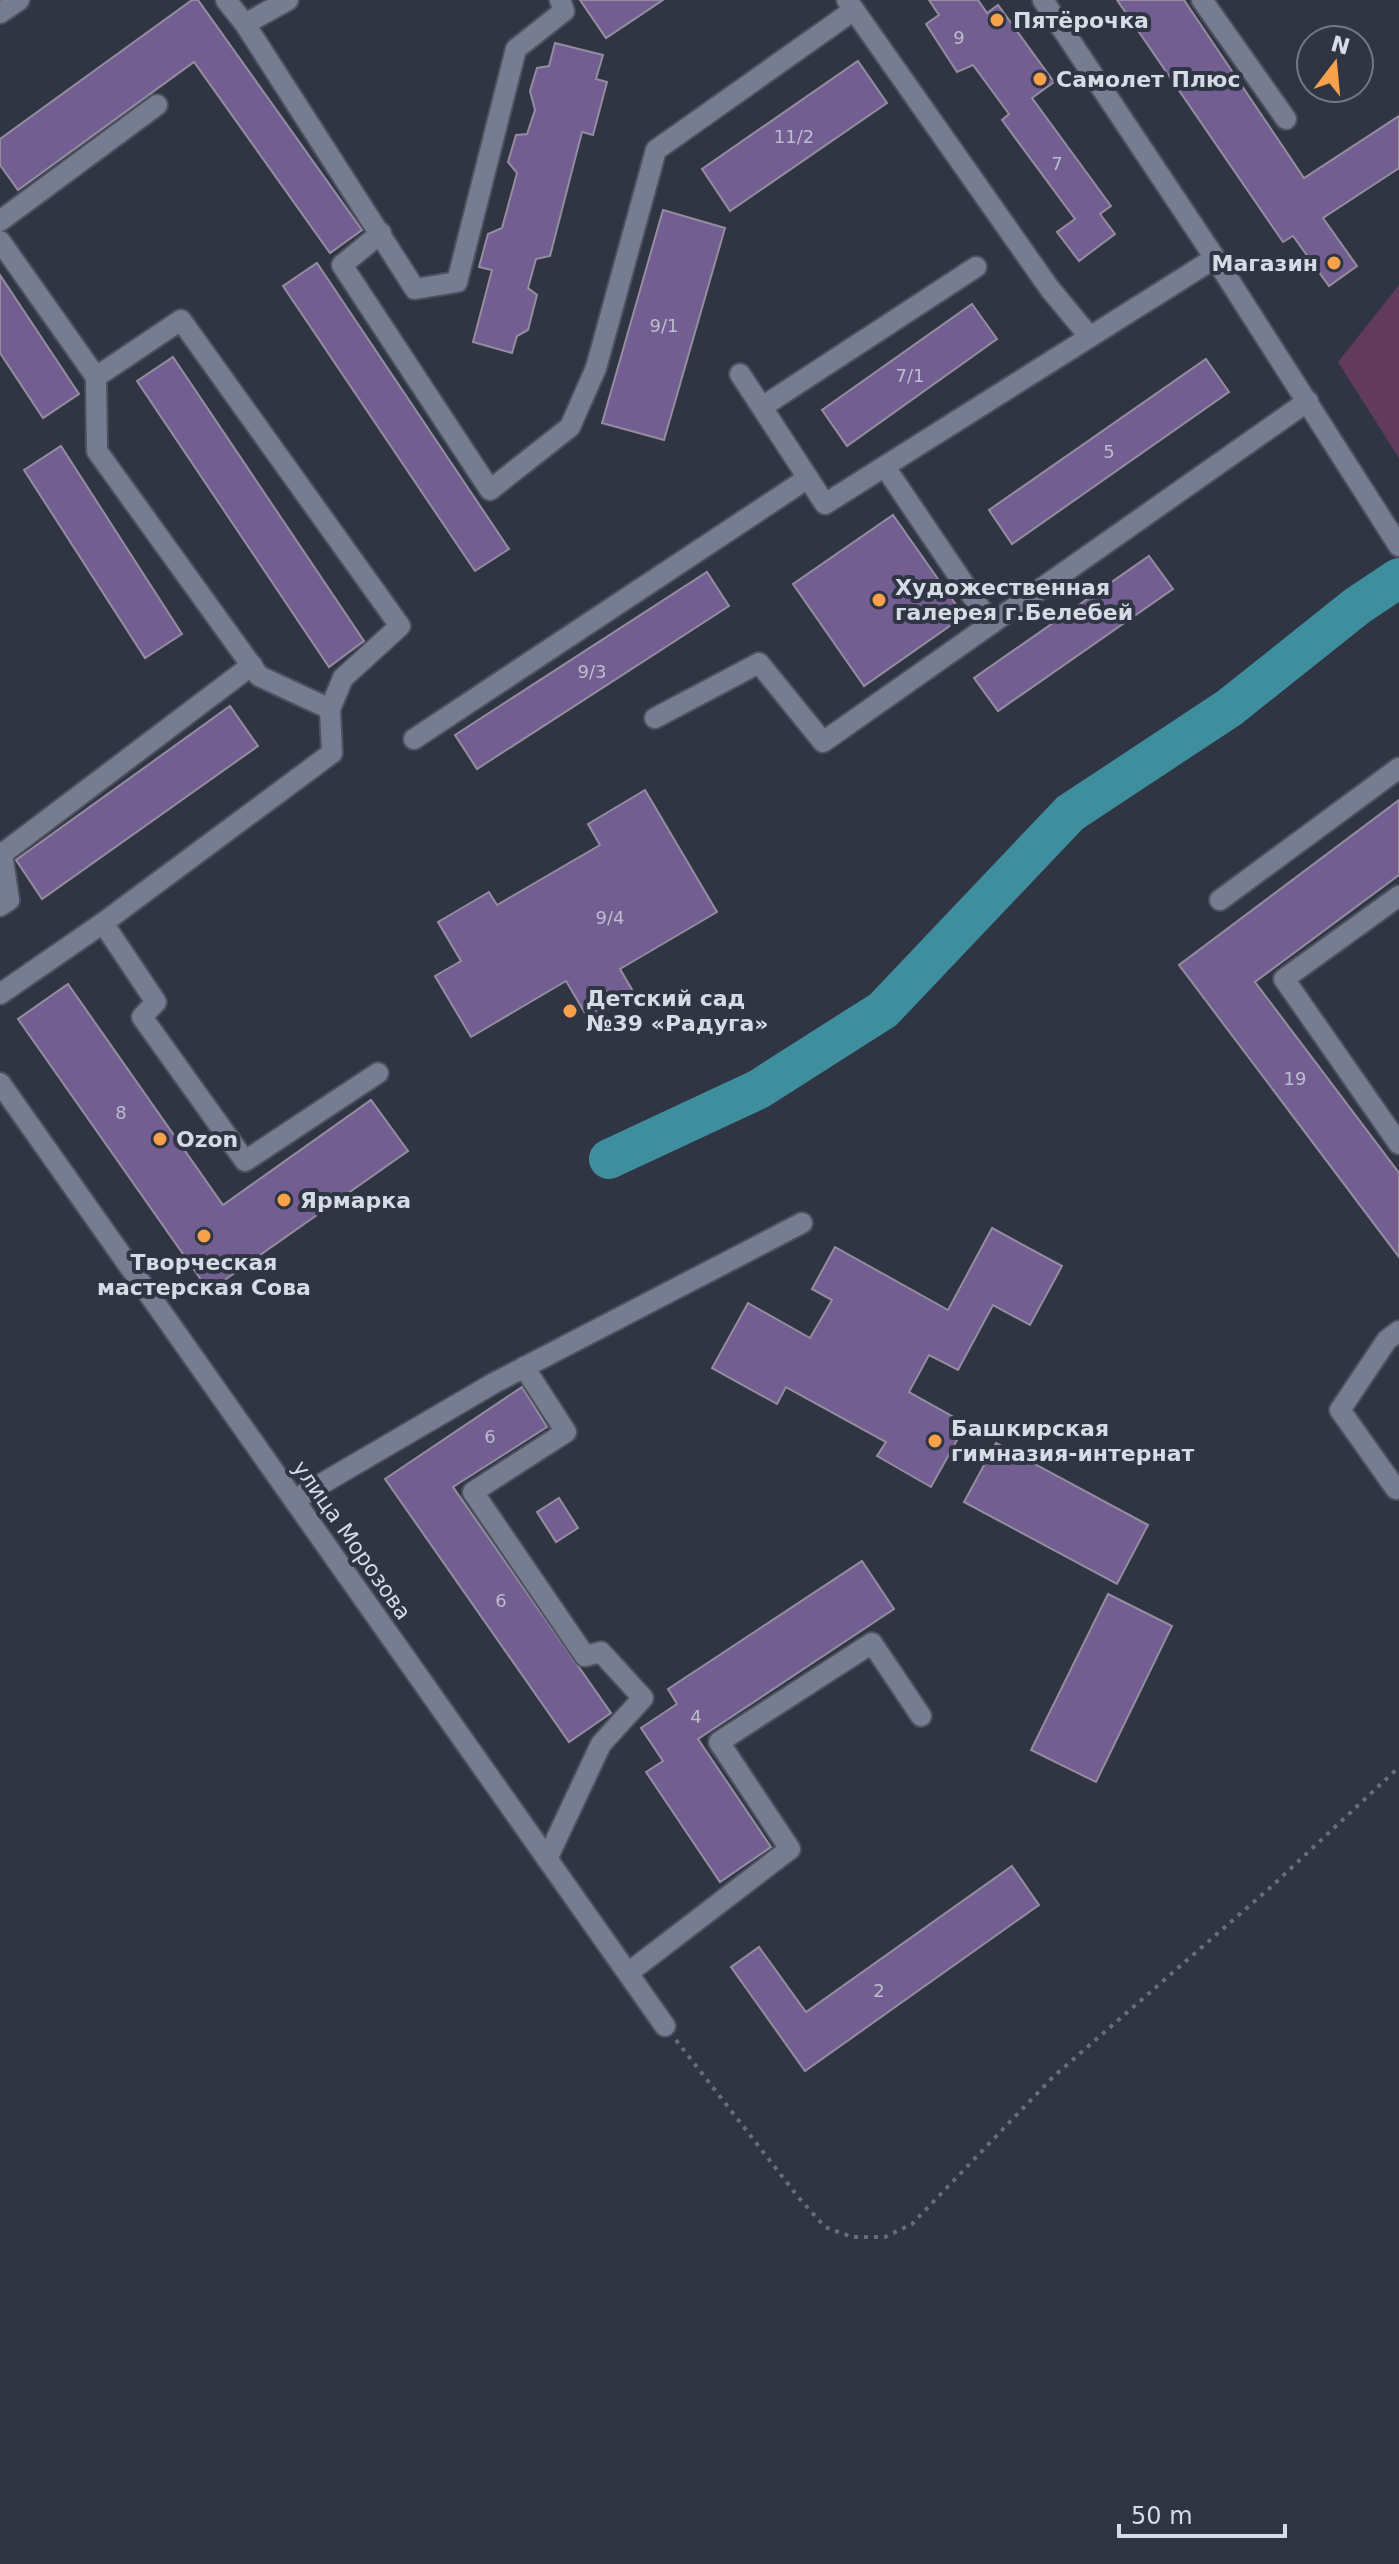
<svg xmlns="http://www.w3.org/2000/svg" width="1399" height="2564" viewBox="0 0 1399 2564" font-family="'DejaVu Sans',sans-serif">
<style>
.green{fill:#613a5c}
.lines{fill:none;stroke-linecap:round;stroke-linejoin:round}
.river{stroke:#3e8e9d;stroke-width:40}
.building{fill:#725e91;stroke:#948da0;stroke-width:2}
.minor-casing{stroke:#4d515f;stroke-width:24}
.path{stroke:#686d7a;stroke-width:4;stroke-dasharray:4 6;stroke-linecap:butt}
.minor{stroke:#777d90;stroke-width:20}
.poi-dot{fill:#f8a14b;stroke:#303544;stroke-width:3}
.labels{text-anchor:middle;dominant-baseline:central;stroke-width:8;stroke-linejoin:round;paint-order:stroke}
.number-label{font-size:18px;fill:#bebcd0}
.poi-label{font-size:22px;font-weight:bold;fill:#d7dbe5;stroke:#303544;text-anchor:start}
.street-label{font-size:22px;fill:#d7dbe5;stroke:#303544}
</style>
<rect width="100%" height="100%" fill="#303544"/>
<!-- green -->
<polygon class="green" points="1399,285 1399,458 1338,362"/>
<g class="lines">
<!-- river -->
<polyline class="river" points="609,1159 759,1089 883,1010 1070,813 1229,708 1357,606 1399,578"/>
</g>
<!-- building -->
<g class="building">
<polygon points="192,0 198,0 362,230 330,253 194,62 18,190 0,165 0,139"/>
<polygon points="580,0 663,0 606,38"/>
<polygon points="929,0 978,0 987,13 998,5 1054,82 1032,98 1111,206 1100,214 1115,234 1079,261 1057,232 1075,219 1002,120 1009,114 973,65 957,72 926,24 939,15"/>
<polygon points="1117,0 1184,0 1304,178 1399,116 1399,168 1323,218 1357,266 1329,286 1293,236 1283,242"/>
<polygon points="555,43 603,55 596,79 607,82 593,135 582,132 550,256 536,259 528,288 537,295 528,330 517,336 512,353 473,342 492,270 479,267 488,234 502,228 517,173 508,162 516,135 527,134 535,110 530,91 537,68 549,66"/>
<polygon points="858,61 887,103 730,211 702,169"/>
<polygon points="663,210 725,228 664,440 602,423"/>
<polygon points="317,263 509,549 475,571 283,286"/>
<polygon points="0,275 79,394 43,418 0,353"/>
<polygon points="972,304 997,339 847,446 822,410"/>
<polygon points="173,357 364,641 329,667 137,381"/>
<polygon points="1206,359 1229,392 1012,544 989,510"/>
<polygon points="61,446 182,634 145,658 24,470"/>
<polygon points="893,515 964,616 864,686 793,584"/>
<polygon points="1149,556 1173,589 998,711 974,678"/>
<polygon points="707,572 729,606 477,769 455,735"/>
<polygon points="230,706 258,746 42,899 16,860"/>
<polygon points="645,790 717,912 620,969 634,993 589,1020 566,981 471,1037 435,976 461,961 438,922 489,892 497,905 600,845 588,824"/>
<polygon points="1399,800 1399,875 1255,982 1399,1173 1399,1257 1179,965"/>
<polygon points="68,984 223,1205 371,1100 408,1151 209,1291 18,1019"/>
<polygon points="992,1228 1062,1266 1030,1325 993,1305 958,1370 929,1355 909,1392 966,1424 931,1487 877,1456 886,1442 786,1387 777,1404 712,1368 748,1303 810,1338 832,1300 812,1289 835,1247 948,1310"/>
<polygon points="522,1387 547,1427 453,1487 611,1713 569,1742 385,1479"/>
<polygon points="996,1443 1148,1525 1117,1584 964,1502"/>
<polygon points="559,1498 578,1528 556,1542 537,1512"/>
<polygon points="862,1561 894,1609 698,1739 771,1847 720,1882 646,1772 663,1761 641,1728 677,1704 668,1689"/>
<polygon points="1108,1594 1172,1626 1096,1782 1031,1750"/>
<polygon points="1012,1866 1039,1905 805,2071 731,1967 759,1947 806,2012"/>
</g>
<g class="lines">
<defs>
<g id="minor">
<polyline points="226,0 245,24 415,289 457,282 516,49 564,11 560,0"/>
<polyline points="847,0 1050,289 1089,336"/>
<polyline points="1043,0 1215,258 1399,546"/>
<polyline points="1202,0 1286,119"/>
<polyline points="0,13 19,0"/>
<polyline points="245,24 288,0"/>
<polyline points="0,221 157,105"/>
<polyline points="381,233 342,265 490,490 570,427 596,368 656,150 854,10"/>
<polyline points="0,241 96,377 97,451 259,676 330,709 343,678 400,626 181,320 96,377"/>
<polyline points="740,374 825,504 1215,258"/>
<polyline points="762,407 976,267"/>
<polyline points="885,467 991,624"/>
<polyline points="655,718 759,663 823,742 1308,401"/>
<polyline points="414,739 808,478"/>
<polyline points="0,852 2,854 252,665"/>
<polyline points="1399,896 1284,979 1399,1144"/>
<polyline points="1220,900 1399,768"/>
<polyline points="0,906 9,900 2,854"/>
<polyline points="103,923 156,1002 142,1017 245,1161 378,1073"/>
<polyline points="0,994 103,923 332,753 330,709"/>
<polyline points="0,1083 665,2026"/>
<polyline points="524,1367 566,1432 473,1492 585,1656 601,1652 643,1698 601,1744 547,1859"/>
<polyline points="1396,1489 1340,1410 1387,1340 1399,1331"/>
<polyline points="294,1500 494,1383 802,1223"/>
<polyline points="628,1973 790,1849 719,1742 872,1643 921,1716"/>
</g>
</defs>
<!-- minor casing -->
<use href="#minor" class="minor-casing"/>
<!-- path -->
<polyline class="path" points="676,2040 799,2198 825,2227 852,2237 885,2237 912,2224 1053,2077 1272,1886 1399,1767"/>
<!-- minor -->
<use href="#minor" class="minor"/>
</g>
<!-- markers -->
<g class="poi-dot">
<circle cx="997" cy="20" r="8"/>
<circle cx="1040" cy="79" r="8"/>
<circle cx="1334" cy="263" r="8"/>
<circle cx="879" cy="600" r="8"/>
<circle cx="570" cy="1011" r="8"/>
<circle cx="160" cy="1139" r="8"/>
<circle cx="284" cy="1200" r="8"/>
<circle cx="204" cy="1236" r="8"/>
<circle cx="935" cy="1441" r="8"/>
</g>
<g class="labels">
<!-- number labels -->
<g class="number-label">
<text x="959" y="37">9</text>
<text x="794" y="136">11/2</text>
<text x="1057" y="163">7</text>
<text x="664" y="325">9/1</text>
<text x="910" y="375">7/1</text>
<text x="1109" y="451">5</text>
<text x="592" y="671">9/3</text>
<text x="610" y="917">9/4</text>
<text x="1295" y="1078">19</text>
<text x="121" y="1112">8</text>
<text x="490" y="1436">6</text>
<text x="501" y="1600">6</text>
<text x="696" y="1716">4</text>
<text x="879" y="1990">2</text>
</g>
<!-- poi labels -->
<g class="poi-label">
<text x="1013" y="20">Пятёрочка</text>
<text x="1056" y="79">Самолет Плюс</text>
<text x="1318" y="263" text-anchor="end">Магазин</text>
<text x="895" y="587">Художественная<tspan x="895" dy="25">галерея г.Белебей</tspan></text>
<text x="586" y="998">Детский сад<tspan x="586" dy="25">№39 «Радуга»</tspan></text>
<text x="176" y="1139">Ozon</text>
<text x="300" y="1200">Ярмарка</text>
<text x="204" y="1262" text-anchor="middle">Творческая<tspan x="204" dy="25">мастерская Сова</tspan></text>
<text x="951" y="1428">Башкирская<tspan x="951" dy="25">гимназия-интернат</tspan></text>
</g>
<!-- street labels -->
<g class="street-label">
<text transform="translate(352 1540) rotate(55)">улица Морозова</text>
</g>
</g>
<!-- north arrow -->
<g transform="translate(1335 64) rotate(16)"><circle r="38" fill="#303544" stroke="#737784" stroke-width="2"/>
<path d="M0-6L14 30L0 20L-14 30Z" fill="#f8a14b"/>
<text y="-12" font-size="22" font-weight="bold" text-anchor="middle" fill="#d7dbe5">N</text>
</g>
<!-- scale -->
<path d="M1119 2524v12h166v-12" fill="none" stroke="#d7dbe5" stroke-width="4"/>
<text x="1131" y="2524" font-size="24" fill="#d7dbe5" stroke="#303544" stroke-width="6" paint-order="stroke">50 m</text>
</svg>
